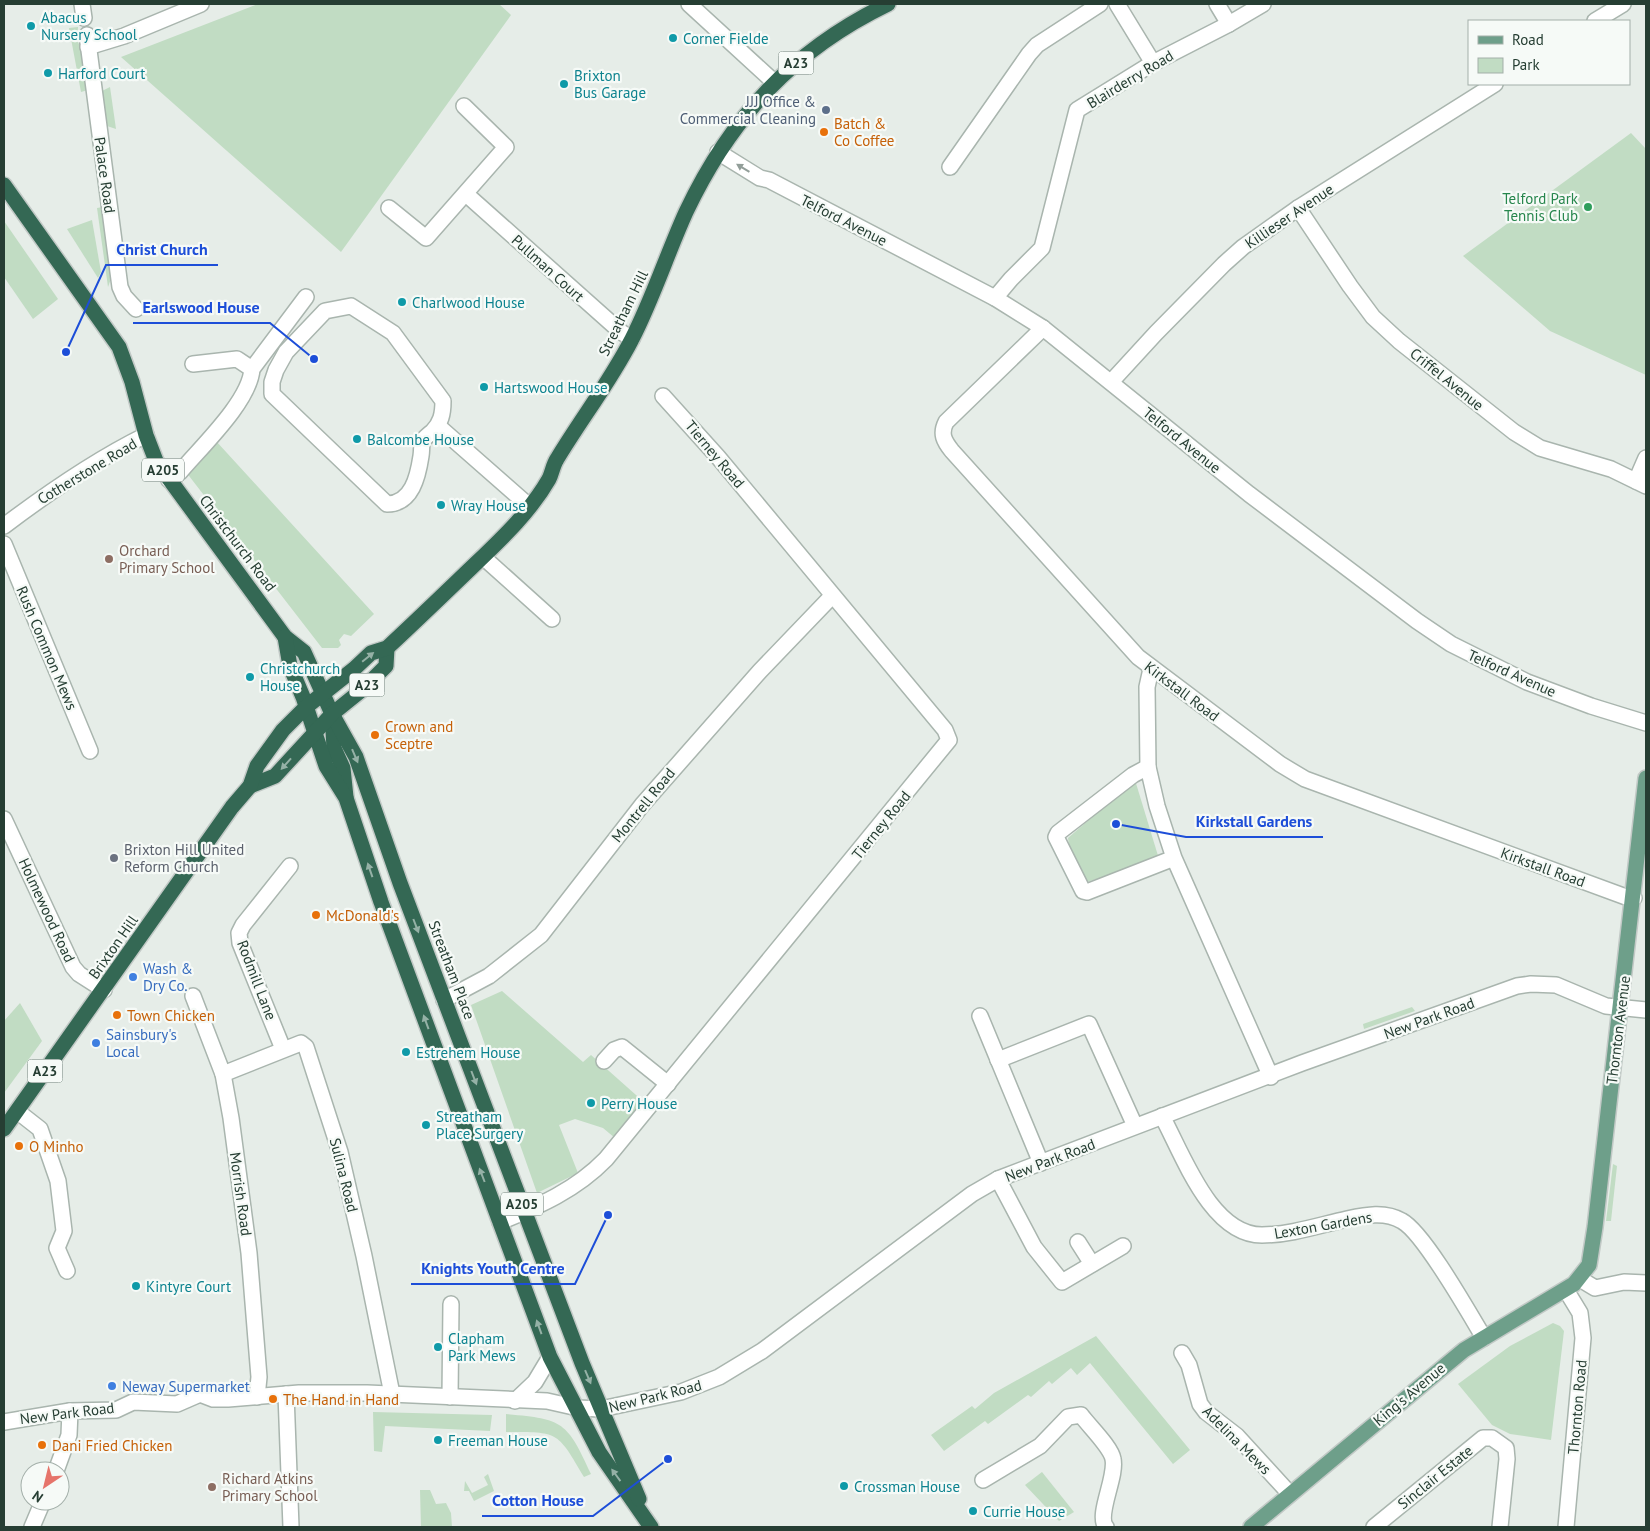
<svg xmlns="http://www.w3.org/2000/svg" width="1650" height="1531" viewBox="0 0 1650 1531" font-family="'PT Sans',sans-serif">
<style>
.green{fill:#c1dcc3}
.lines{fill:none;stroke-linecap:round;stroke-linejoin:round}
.minor-casing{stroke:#a9b5ae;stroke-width:18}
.major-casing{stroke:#c2c9c6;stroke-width:18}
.highway-casing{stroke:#c2c9c6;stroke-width:18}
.minor{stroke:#fff;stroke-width:15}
.major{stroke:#6e9f8a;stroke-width:15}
.highway{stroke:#346854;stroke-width:15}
.oneway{fill:#929e99}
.oneway2{fill:#95b1a6}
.culture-dot{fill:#0f9aa8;stroke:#f6faf7;stroke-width:2}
.service-dot{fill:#5c6f8a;stroke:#f6faf7;stroke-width:2}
.food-dot{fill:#e8710a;stroke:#f6faf7;stroke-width:2}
.leisure-dot{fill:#2e9e5b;stroke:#f6faf7;stroke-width:2}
.education-dot{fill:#8d6e63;stroke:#f6faf7;stroke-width:2}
.worship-dot{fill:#6b7280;stroke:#f6faf7;stroke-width:2}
.shop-dot{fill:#3f7fe0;stroke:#f6faf7;stroke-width:2}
.labels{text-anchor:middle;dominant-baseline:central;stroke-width:4.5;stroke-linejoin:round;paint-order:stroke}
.shield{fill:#f6faf7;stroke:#64766e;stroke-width:1}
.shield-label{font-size:14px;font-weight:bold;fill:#263e33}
.culture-label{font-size:15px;fill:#0d838f;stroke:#f6faf7;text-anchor:start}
.street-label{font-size:15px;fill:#263e33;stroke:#f6faf7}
.service-label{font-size:15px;fill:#4e5e75;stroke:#f6faf7;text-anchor:end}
.food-label{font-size:15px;fill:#c56008;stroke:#f6faf7;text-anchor:start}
.leisure-label{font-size:15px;fill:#27864d;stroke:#f6faf7;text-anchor:end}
.education-label{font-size:15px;fill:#785e54;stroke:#f6faf7;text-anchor:start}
.worship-label{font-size:15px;fill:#5b616d;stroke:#f6faf7;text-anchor:start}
.shop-label{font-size:15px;fill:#366cbe;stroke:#f6faf7;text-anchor:start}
.leader{fill:none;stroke:#1d4ed8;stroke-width:2}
.callout-dot{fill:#1d4ed8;stroke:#f6faf7;stroke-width:2}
.callout-label{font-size:16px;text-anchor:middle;font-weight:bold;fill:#1d4ed8;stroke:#f6faf7;stroke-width:4.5;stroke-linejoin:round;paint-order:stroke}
</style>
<rect width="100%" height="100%" fill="#e6ede8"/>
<!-- green -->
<g class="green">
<polygon points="258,4 499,4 511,15 341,252 121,57"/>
<polygon points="78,27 77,41 83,50 88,90 81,92 69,28"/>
<polygon points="110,87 116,129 107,126 102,91"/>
<polygon points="1631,133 1646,149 1646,375 1550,331 1463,256"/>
<polygon points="103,207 112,276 108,287 97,208"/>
<polygon points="92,220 101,272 98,278 67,229"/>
<polygon points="4,221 58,299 33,319 4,277"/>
<polygon points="216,441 374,614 351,636 344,634 339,640 341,645 338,648 322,648 186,472 192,470"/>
<polygon points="1135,780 1159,859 1087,882 1069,845 1068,838"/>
<polygon points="502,991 583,1062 591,1055 645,1103 615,1138 603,1128 575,1119 559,1125 578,1173 537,1193 471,1005"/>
<polygon points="20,1003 42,1041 4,1093 4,1021"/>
<polygon points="1412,1007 1415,1011 1364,1029 1363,1024"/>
<polygon points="1613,1164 1617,1166 1611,1221 1606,1221"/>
<polygon points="1553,1323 1560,1326 1564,1331 1551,1440 1510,1434 1492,1425 1458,1384 1510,1346"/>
<polygon points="1096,1336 1190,1450 1173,1464 1090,1363 1077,1375 1071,1368 1052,1384 1049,1381 1031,1397 1028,1395 988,1424 985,1421 944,1451 931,1435 972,1406 975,1409 994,1393"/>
<polygon points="373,1412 492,1415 490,1431 385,1426 382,1452 374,1451"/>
<path d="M 506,1414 C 563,1419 567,1421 591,1474 L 584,1477 C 557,1431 559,1432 506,1432 Z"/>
<polygon points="1042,1472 1074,1512 1059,1521 1025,1485"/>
<polygon points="488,1474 494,1491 474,1501 469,1491 464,1491 465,1481 472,1493 488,1485 484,1477"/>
<polygon points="420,1490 430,1490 436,1504 446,1503 451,1513 452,1527 421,1527"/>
</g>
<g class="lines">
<defs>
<g id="minor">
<polyline points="82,4 84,18"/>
<polyline points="689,4 774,82"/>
<polyline points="1117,4 1153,63"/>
<polyline points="1217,4 1229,24"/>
<polyline points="1595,21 1623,4"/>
<polyline points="87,35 120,287 124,296 136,309"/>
<polyline points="88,47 124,36 201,4"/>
<polyline points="718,152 760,178 769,180 995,298 1043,328 1249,494 1417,621 1451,644 1527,682 1591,706 1646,723"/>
<polyline points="950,167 1029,54 1037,45 1100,4"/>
<polyline points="466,194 621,332 632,339"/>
<polyline points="389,208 426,238 506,147 464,106"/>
<polyline points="1298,208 1350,286 1373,317 1399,341 1514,432 1540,448 1611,469 1646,486"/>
<polyline points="995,298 1011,279 1042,248 1077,110 1153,63 1229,24 1263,4"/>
<path d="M 351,306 L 393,333 L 443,401 C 443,414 441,423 432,432 C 429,434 425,438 423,440 C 421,444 422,451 421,456 C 418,476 412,504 387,504 L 272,394 L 272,382 L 276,370 L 286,352 L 325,311 Z"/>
<path d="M 1043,328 L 946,422 C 940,434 944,441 952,451 L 1138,657 L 1280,764 L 1305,779 L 1626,897 L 1634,898"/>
<polyline points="193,364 237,359 252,369"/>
<polyline points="1111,382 1156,333 1224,264 1243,247 1298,208 1495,84"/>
<polyline points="438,426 529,506"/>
<path d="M 169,480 L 180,472 C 201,447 250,401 252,369 L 306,297"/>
<polyline points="1636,481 1646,458"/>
<path d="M 4,526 C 49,492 95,460 146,435"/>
<polyline points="4,544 90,751"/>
<polyline points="483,557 552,619"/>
<polyline points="1148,767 1147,687 1151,669"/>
<polyline points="4,819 73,967 79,974 104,990"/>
<polyline points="1174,858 1157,806 1148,767 1133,775 1058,833 1056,837 1083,891 1087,892 1174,858 1271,1077"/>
<polyline points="193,996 223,1074 231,1118 249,1253 259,1377 257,1397"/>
<polyline points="444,1000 489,976 541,935 642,805 760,671 832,596"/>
<polyline points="980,1016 1041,1163"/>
<polyline points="283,1049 240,943 239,933 243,925 290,866"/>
<polyline points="998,1060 1089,1024 1135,1126"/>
<polyline points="604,1061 614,1050 622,1047 668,1084"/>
<polyline points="223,1074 301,1043 306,1047 340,1152 364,1256 392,1394"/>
<polyline points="17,1111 40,1129 58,1181 64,1231 57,1248 67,1271"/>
<path d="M 1162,1116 C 1183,1155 1211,1235 1262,1235 C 1290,1235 1320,1225 1347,1219 C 1366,1215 1385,1211 1402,1221 C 1424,1233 1469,1313 1484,1338"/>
<polyline points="998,1179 1034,1247 1062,1282 1123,1246"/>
<path d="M 500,1222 C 539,1206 576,1190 606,1159 L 949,740 L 945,730 L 718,457 L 663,396"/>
<polyline points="1078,1242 1092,1264"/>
<polyline points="1580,1279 1595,1288 1624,1282 1646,1283"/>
<polyline points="1182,1353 1189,1365 1200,1404 1206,1412 1237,1436 1290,1494"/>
<polyline points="286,1394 291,1527"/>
<polyline points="450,1397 451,1304"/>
<polyline points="515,1401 535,1382 550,1357"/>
<polyline points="4,1422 70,1411 116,1410 133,1402 177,1404 200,1394 213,1399 228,1399 299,1393 367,1393 547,1401 578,1408 601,1409 681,1392 719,1377 762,1351 972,1194 998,1179 1302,1063 1517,986 1531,984 1556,985 1606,1006 1646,1010"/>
<polyline points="56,1471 69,1435 70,1411"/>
<path d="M 983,1480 L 1040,1446 L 1068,1417 L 1081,1415 C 1089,1426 1111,1447 1113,1459 C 1117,1477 1096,1515 1106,1527"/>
<polyline points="32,1527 43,1501"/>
<polyline points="1374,1527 1483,1438 1492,1438 1506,1448 1507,1459 1500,1527"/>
<polyline points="1566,1527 1583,1338 1580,1313 1566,1290"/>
</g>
<polyline id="major" points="1251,1527 1464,1350 1574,1284 1589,1265 1595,1227 1646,778"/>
<g id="highway">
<polyline points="4,185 119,347 132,382 146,435 156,461 285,637 304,652 332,714 334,748 343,768 346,797"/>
<polyline points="285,637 290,666 303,697 326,766 346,798 381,902 550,1357 599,1452 651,1527"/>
<polyline points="332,714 356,757 400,883 582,1363 639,1499"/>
<polyline points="250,786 275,776 332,714 363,689 386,666 387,648"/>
<path d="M 4,1129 L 232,807 L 250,786 L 257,766 L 283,730 L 306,707 L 354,669 L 371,653 L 387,648 C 415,622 442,596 469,570 C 498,542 529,514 549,479 C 552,473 553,465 557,459 C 581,419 610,382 632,339 C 653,298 667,254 686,212 C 731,117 793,50 888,4"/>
</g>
</defs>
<!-- minor casing -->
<use href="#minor" class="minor-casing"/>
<!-- major casing -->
<use href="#major" class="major-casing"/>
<!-- highway casing -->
<use href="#highway" class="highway-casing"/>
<!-- minor -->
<use href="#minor" class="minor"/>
<!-- major -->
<use href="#major" class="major"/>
<!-- highway -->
<use href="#highway" class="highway"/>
</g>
<!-- one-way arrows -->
<defs><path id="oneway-solid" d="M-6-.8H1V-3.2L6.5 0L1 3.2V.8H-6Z" transform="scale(1.25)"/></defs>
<use class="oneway" href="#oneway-solid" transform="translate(743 168) rotate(-149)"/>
<g class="oneway2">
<use href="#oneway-solid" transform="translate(368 657) rotate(-39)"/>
<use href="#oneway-solid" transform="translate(355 756) rotate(67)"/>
<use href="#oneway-solid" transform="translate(286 764) rotate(132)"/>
<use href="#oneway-solid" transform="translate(370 870) rotate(-109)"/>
<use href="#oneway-solid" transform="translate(416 926) rotate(69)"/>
<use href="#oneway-solid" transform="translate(426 1022) rotate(-110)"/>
<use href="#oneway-solid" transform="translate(474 1078) rotate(69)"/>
<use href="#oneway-solid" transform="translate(482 1175) rotate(-111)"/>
<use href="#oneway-solid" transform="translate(539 1327) rotate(-110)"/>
<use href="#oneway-solid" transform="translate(588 1377) rotate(67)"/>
<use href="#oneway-solid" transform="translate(616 1475) rotate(-126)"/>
</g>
<!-- markers -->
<g class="culture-dot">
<circle cx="31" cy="26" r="5"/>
<circle cx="673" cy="38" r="5"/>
<circle cx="48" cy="73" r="5"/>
<circle cx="564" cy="84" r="5"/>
<circle cx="402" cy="302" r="5"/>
<circle cx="484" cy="387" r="5"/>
<circle cx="357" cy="439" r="5"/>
<circle cx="441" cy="505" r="5"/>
<circle cx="250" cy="677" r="5"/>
<circle cx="406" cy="1052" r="5"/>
<circle cx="591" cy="1103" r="5"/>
<circle cx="426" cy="1125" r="5"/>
<circle cx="136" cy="1286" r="5"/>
<circle cx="438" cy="1347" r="5"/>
<circle cx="438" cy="1440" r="5"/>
<circle cx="844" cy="1486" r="5"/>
<circle cx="973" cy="1511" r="5"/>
</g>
<circle class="service-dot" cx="826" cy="110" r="5"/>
<g class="food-dot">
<circle cx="824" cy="132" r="5"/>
<circle cx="375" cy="735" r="5"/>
<circle cx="316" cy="915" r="5"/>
<circle cx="117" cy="1015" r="5"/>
<circle cx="19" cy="1146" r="5"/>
<circle cx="273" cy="1399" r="5"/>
<circle cx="42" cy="1445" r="5"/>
</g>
<circle class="leisure-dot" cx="1588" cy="207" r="5"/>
<g class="education-dot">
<circle cx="109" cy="559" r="5"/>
<circle cx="212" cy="1487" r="5"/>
</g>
<circle class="worship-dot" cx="114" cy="858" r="5"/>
<g class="shop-dot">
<circle cx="133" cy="977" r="5"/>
<circle cx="96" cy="1043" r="5"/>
<circle cx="112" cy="1386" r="5"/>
</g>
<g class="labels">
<!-- shield labels -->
<g class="shield">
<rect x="778.5" y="51.5" width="35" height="23" rx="4"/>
<rect x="142" y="458.5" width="42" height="23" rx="4"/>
<rect x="349.5" y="673.5" width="35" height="23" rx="4"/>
<rect x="27.5" y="1059.5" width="35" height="23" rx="4"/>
<rect x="501" y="1192.5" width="42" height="23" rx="4"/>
</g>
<g class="shield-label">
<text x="796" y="63">A23</text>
<text x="163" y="470">A205</text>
<text x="367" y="685">A23</text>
<text x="45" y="1071">A23</text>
<text x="522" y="1204">A205</text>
</g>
<!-- culture labels -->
<g class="culture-label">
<text x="41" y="17">Abacus<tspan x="41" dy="17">Nursery School</tspan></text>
<text x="683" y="38">Corner Fielde</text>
<text x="58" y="73">Harford Court</text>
<text x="574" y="75">Brixton<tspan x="574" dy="17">Bus Garage</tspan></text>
<text x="412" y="302">Charlwood House</text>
<text x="494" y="387">Hartswood House</text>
<text x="367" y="439">Balcombe House</text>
<text x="451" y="505">Wray House</text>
<text x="260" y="668">Christchurch<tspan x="260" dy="17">House</tspan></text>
<text x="416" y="1052">Estrehem House</text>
<text x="601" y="1103">Perry House</text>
<text x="436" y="1116">Streatham<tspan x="436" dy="17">Place Surgery</tspan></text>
<text x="146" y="1286">Kintyre Court</text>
<text x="448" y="1338">Clapham<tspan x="448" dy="17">Park Mews</tspan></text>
<text x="448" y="1440">Freeman House</text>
<text x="854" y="1486">Crossman House</text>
<text x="983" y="1511">Currie House</text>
</g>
<!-- street labels -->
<g class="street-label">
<text transform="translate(1130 79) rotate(-31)">Blairderry Road</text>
<text transform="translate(105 175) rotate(82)">Palace Road</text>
<text transform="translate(1289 216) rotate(-34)">Killieser Avenue</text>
<text transform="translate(844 220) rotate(27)">Telford Avenue</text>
<text transform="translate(548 268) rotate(42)">Pullman Court</text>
<text transform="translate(623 313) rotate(-64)">Streatham Hill</text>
<text transform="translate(1447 379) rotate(39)">Criffel Avenue</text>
<text transform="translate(1182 440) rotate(39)">Telford Avenue</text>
<text transform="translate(715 454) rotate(50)">Tierney Road</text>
<text transform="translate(87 471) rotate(-31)">Cotherstone Road</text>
<text transform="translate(238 543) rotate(53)">Christchurch Road</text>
<text transform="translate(47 648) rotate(67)">Rush Common Mews</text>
<text transform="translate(1512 673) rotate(24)">Telford Avenue</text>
<text transform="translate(1182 691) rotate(37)">Kirkstall Road</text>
<text transform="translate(643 805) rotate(-51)">Montrell Road</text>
<text transform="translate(881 825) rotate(-51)">Tierney Road</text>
<text transform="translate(1543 867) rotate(20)">Kirkstall Road</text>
<text transform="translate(47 910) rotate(65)">Holmewood Road</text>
<text transform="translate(113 947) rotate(-55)">Brixton Hill</text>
<text transform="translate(452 970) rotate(69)">Streatham Place</text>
<text transform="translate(257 980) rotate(69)">Rodmill Lane</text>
<text transform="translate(1429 1018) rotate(-20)">New Park Road</text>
<text transform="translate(1618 1030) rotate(-83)">Thornton Avenue</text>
<text transform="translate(1050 1160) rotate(-21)">New Park Road</text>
<text transform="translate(344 1175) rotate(76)">Sulina Road</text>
<text transform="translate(241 1194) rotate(82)">Morrish Road</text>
<text transform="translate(1323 1225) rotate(-10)">Lexton Gardens</text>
<text transform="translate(1409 1394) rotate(-40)">King's Avenue</text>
<text transform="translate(655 1396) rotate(-14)">New Park Road</text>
<text transform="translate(1577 1407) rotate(-85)">Thornton Road</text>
<text transform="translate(67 1413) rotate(-7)">New Park Road</text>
<text transform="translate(1237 1440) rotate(45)">Adelina Mews</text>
<text transform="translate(1435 1477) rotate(-39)">Sinclair Estate</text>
</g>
<!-- service labels -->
<g class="service-label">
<text x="816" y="101">JJJ Office &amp;<tspan x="816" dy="17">Commercial Cleaning</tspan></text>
</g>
<!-- food labels -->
<g class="food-label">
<text x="834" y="123">Batch &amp;<tspan x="834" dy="17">Co Coffee</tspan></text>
<text x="385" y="726">Crown and<tspan x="385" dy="17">Sceptre</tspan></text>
<text x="326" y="915">McDonald's</text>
<text x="127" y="1015">Town Chicken</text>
<text x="29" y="1146">O Minho</text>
<text x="283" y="1399">The Hand in Hand</text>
<text x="52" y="1445">Dani Fried Chicken</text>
</g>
<!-- leisure labels -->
<g class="leisure-label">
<text x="1578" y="198">Telford Park<tspan x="1578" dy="17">Tennis Club</tspan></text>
</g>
<!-- education labels -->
<g class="education-label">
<text x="119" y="550">Orchard<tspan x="119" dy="17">Primary School</tspan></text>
<text x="222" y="1478">Richard Atkins<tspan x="222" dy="17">Primary School</tspan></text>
</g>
<!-- worship labels -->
<g class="worship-label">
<text x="124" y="849">Brixton Hill United<tspan x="124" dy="17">Reform Church</tspan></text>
</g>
<!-- shop labels -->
<g class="shop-label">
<text x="143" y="968">Wash &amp;<tspan x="143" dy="17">Dry Co.</tspan></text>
<text x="106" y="1034">Sainsbury's<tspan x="106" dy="17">Local</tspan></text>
<text x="122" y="1386">Neway Supermarket</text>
</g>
</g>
<!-- callouts -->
<path class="leader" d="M66 352L106 265H218M314 359L270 323H133M1116 824L1186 837H1323M608 1215L575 1284H411M668 1459L593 1516H482"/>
<g class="callout-dot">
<circle cx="66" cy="352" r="5"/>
<circle cx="314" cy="359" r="5"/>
<circle cx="1116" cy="824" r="5"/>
<circle cx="608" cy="1215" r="5"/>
<circle cx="668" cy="1459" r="5"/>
</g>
<g class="callout-label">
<text x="162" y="255">Christ Church</text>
<text x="201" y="313">Earlswood House</text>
<text x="1254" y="827">Kirkstall Gardens</text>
<text x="493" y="1274">Knights Youth Centre</text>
<text x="538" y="1506">Cotton House</text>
</g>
<!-- border -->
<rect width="1650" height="1531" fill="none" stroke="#263e33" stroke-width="10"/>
<!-- legend -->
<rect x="1468" y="20" width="162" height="65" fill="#f6faf7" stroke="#a3afa9"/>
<rect x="1478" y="36" width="25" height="8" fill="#6e9f8a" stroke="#a3afa9"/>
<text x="1512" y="45" font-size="15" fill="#263e33">Road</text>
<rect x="1478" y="58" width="25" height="15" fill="#c1dcc3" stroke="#a3afa9"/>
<text x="1512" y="70" font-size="15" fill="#263e33">Park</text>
<!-- north arrow -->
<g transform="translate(45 1486) rotate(215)"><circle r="24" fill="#f6faf7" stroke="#a3afa9"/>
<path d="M0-4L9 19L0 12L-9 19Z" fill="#e6746b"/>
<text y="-8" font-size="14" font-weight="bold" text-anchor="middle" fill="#263e33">N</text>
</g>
</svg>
